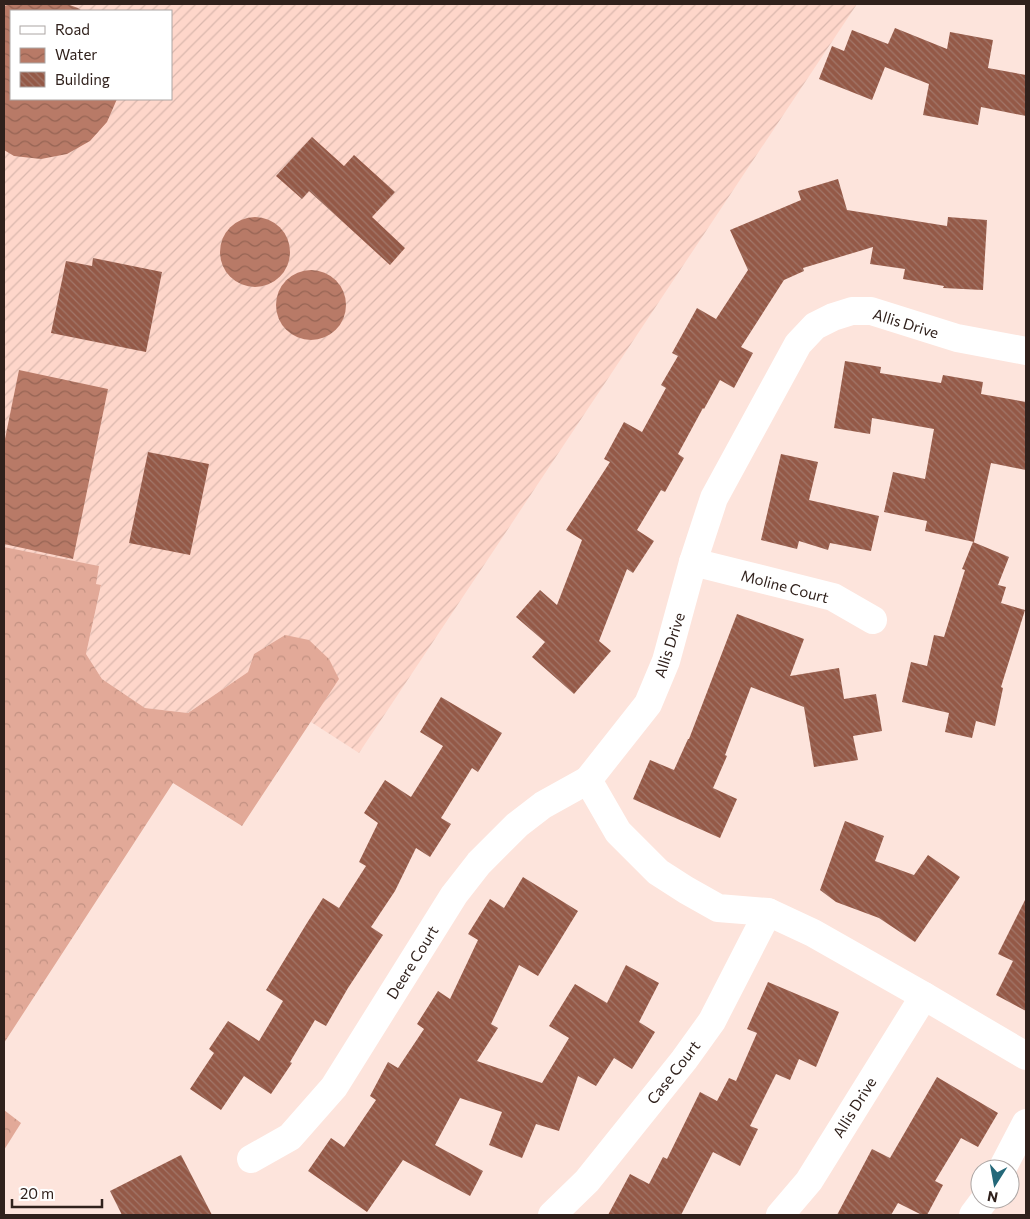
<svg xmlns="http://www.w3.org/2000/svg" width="1030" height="1219" viewBox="0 0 1030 1219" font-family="Commissioner,sans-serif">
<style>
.industrial{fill:url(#industrial-furrows);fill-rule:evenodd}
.forest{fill:url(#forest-crowns)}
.water{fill:url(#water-waves)}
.building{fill:url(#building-back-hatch)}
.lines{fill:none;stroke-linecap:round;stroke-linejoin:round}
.minor{stroke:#fff;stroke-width:28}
.labels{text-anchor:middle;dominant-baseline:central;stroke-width:5;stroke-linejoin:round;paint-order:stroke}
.street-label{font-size:15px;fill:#30211c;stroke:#fff}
</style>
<defs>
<pattern id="industrial-furrows" width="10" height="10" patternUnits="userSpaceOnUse" patternTransform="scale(1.25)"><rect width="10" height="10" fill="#fed6ca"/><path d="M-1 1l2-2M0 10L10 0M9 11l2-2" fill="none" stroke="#dab7ad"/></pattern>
<pattern id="forest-crowns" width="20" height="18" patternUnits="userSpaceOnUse" patternTransform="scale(1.25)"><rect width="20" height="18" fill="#e2a998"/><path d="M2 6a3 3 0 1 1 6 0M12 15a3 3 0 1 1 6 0" fill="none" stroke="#c29182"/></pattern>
<pattern id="water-waves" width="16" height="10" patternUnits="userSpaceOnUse" patternTransform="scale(1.25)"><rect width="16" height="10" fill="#b87a67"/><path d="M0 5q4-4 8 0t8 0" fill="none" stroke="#966454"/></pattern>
<pattern id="building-back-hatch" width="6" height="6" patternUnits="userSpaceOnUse" patternTransform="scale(1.25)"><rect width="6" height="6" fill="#945947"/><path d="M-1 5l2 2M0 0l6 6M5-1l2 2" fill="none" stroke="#a2776a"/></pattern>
</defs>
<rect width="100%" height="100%" fill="#fde4dc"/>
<!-- industrial -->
<path class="industrial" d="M 4,4 L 857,4 L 359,753 L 311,722 L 338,679 L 285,635 L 254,654 L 248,672 L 188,713 L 145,708 L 102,679 L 86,654 L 101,586 L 96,584 L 98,566 L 4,547 ZM 11,11 L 171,11 L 171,99 L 11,99 Z"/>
<!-- forest -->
<g class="forest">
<polygon points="4,547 99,566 96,584 101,585 86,654 102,679 145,708 188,713 248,672 254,654 285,635 309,640 329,659 339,679 242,826 173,783 4,1043"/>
<polygon points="4,1110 21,1123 4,1150"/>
</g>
<!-- water -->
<g class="water">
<polygon points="11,4 67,4 78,8 82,11 11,11 11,99 117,99 107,122 90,141 67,154 41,159 14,156 4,150 4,6"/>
<circle cx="255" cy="252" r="35"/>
<circle cx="311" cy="305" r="35"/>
<polygon points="19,370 108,389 73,559 4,544 4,444"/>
</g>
<!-- building -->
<g class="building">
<polygon points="895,28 947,49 950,32 993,40 988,68 1026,75 1026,116 981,107 978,125 923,115 929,84 885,67 872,100 819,79 832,46 844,51 852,30 888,44"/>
<polygon points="312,137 344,166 354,155 395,192 372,217 405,248 390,265 309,191 302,199 276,176"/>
<polygon points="838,179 847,210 947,226 948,217 987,220 983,290 943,288 944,286 903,279 905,269 870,264 873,247 803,268 804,271 784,280 741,347 753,353 734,388 720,380 704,409 703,408 678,454 684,458 665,492 661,490 637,530 654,541 633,573 627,569 599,641 611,651 574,694 532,657 545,642 516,617 540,590 557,605 582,540 566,530 610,462 604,459 624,422 642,432 666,388 661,385 678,356 672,353 697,308 716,319 748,270 730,230 801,200 798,191"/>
<polygon points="93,258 162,272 146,352 51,333 66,261 92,266"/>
<polygon points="845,361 881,367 880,373 941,383 943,375 983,382 981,394 1026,402 1026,470 991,463 974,542 925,531 927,521 884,512 893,472 925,479 934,429 872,418 870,434 834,428"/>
<polygon points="148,452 209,464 190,555 129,543"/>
<polygon points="781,454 818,462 809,500 879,516 871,551 830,543 828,550 799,541 797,549 761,540"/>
<polygon points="973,542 1009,557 998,585 1006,587 1001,603 1025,610 1001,687 1003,688 995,726 976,721 972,738 945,732 949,713 902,702 911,662 927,666 934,635 944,637 965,570 962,569"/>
<polygon points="737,614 804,639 790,676 839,668 844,699 876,694 882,731 853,736 858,760 814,767 804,707 751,687 725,755 727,756 713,788 737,799 720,838 633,799 650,760 674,770 688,739 689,739"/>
<polygon points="441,697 502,733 478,772 472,768 441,818 451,824 430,857 416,848 395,891 371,927 383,935 348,988 326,1026 315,1020 290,1062 292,1063 271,1094 244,1076 221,1110 190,1089 214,1053 209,1049 228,1021 259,1041 283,1001 266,990 307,923 323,898 339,908 366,866 359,862 378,823 364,813 385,780 411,797 443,746 420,732"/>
<polygon points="845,821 884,836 875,861 914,875 928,855 960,877 915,942 879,918 836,902 820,890"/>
<polygon points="523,877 578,911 538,976 519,965 491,1024 498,1028 477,1061 542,1083 569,1038 549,1026 575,984 607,1003 626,965 659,983 639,1022 655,1032 632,1069 614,1058 596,1086 578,1076 559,1131 536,1124 522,1158 489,1145 502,1112 460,1098 435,1145 483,1171 470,1196 403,1160 367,1212 308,1171 331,1138 344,1147 376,1100 370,1096 388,1062 398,1068 424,1029 417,1024 438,991 450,999 478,940 468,934 490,899 504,908"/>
<polygon points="1026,898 1026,1011 996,995 1013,961 998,954"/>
<polygon points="768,982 839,1012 816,1067 799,1059 790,1080 776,1074 750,1126 758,1129 740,1166 713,1152 681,1215 608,1215 630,1174 649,1184 663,1157 667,1159 700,1092 717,1101 729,1078 736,1081 757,1033 747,1029"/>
<polygon points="937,1077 998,1113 978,1147 961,1138 935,1181 943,1185 927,1215 922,1215 898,1203 891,1215 837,1215 872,1149 890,1158"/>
<polygon points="181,1155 212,1215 122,1215 110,1191"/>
</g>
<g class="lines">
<!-- minor -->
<g class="minor">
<polyline points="693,562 833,597 873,620"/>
<polyline points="588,780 618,832 658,872 686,890 718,908 768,912 813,933 924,996 1026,1056"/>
<polyline points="251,1159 290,1137 334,1087 454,895 479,863 517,825 543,805 588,780 648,704 666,661 693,562 714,498 798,344 815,326 833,317 852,311 871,311 957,338 1026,351"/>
<polyline points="1002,1169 1026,1123"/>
<polyline points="552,1215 587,1181 684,1060 712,1021 768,912"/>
<polyline points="780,1215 809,1181 924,996"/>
<polyline points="973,1215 985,1199"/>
</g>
</g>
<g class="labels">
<!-- street labels -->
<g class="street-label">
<text transform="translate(906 323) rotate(17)">Allis Drive</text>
<text transform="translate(785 586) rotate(15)">Moline Court</text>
<text transform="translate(669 645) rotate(-72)">Allis Drive</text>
<text transform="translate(412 962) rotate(-58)">Deere Court</text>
<text transform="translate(673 1072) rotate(-52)">Case Court</text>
<text transform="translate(854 1107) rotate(-58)">Allis Drive</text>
</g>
</g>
<!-- border -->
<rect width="1030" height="1219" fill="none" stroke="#30211c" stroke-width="10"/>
<!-- legend -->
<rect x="10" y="10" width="162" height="90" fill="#ffffff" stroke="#aca6a4"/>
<rect x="20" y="26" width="25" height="8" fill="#ffffff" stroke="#aca6a4"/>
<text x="55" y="35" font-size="15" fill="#30211c">Road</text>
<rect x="20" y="48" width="25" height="15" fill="url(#water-waves)" stroke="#aca6a4"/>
<text x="55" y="60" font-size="15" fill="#30211c">Water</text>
<rect x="20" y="72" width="25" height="15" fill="url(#building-back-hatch)" stroke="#aca6a4"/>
<text x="55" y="85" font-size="15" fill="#30211c">Building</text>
<!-- north arrow -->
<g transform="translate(995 1184) rotate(191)"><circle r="24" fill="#ffffff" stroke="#aca6a4"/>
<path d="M0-4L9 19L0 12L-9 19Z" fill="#246879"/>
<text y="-8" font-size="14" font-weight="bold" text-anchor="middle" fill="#30211c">N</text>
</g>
<!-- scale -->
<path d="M12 1199v8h90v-8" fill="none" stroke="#30211c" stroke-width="2.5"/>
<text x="20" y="1199" font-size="15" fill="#30211c" stroke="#ffffff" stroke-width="4" paint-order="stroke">20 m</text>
</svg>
